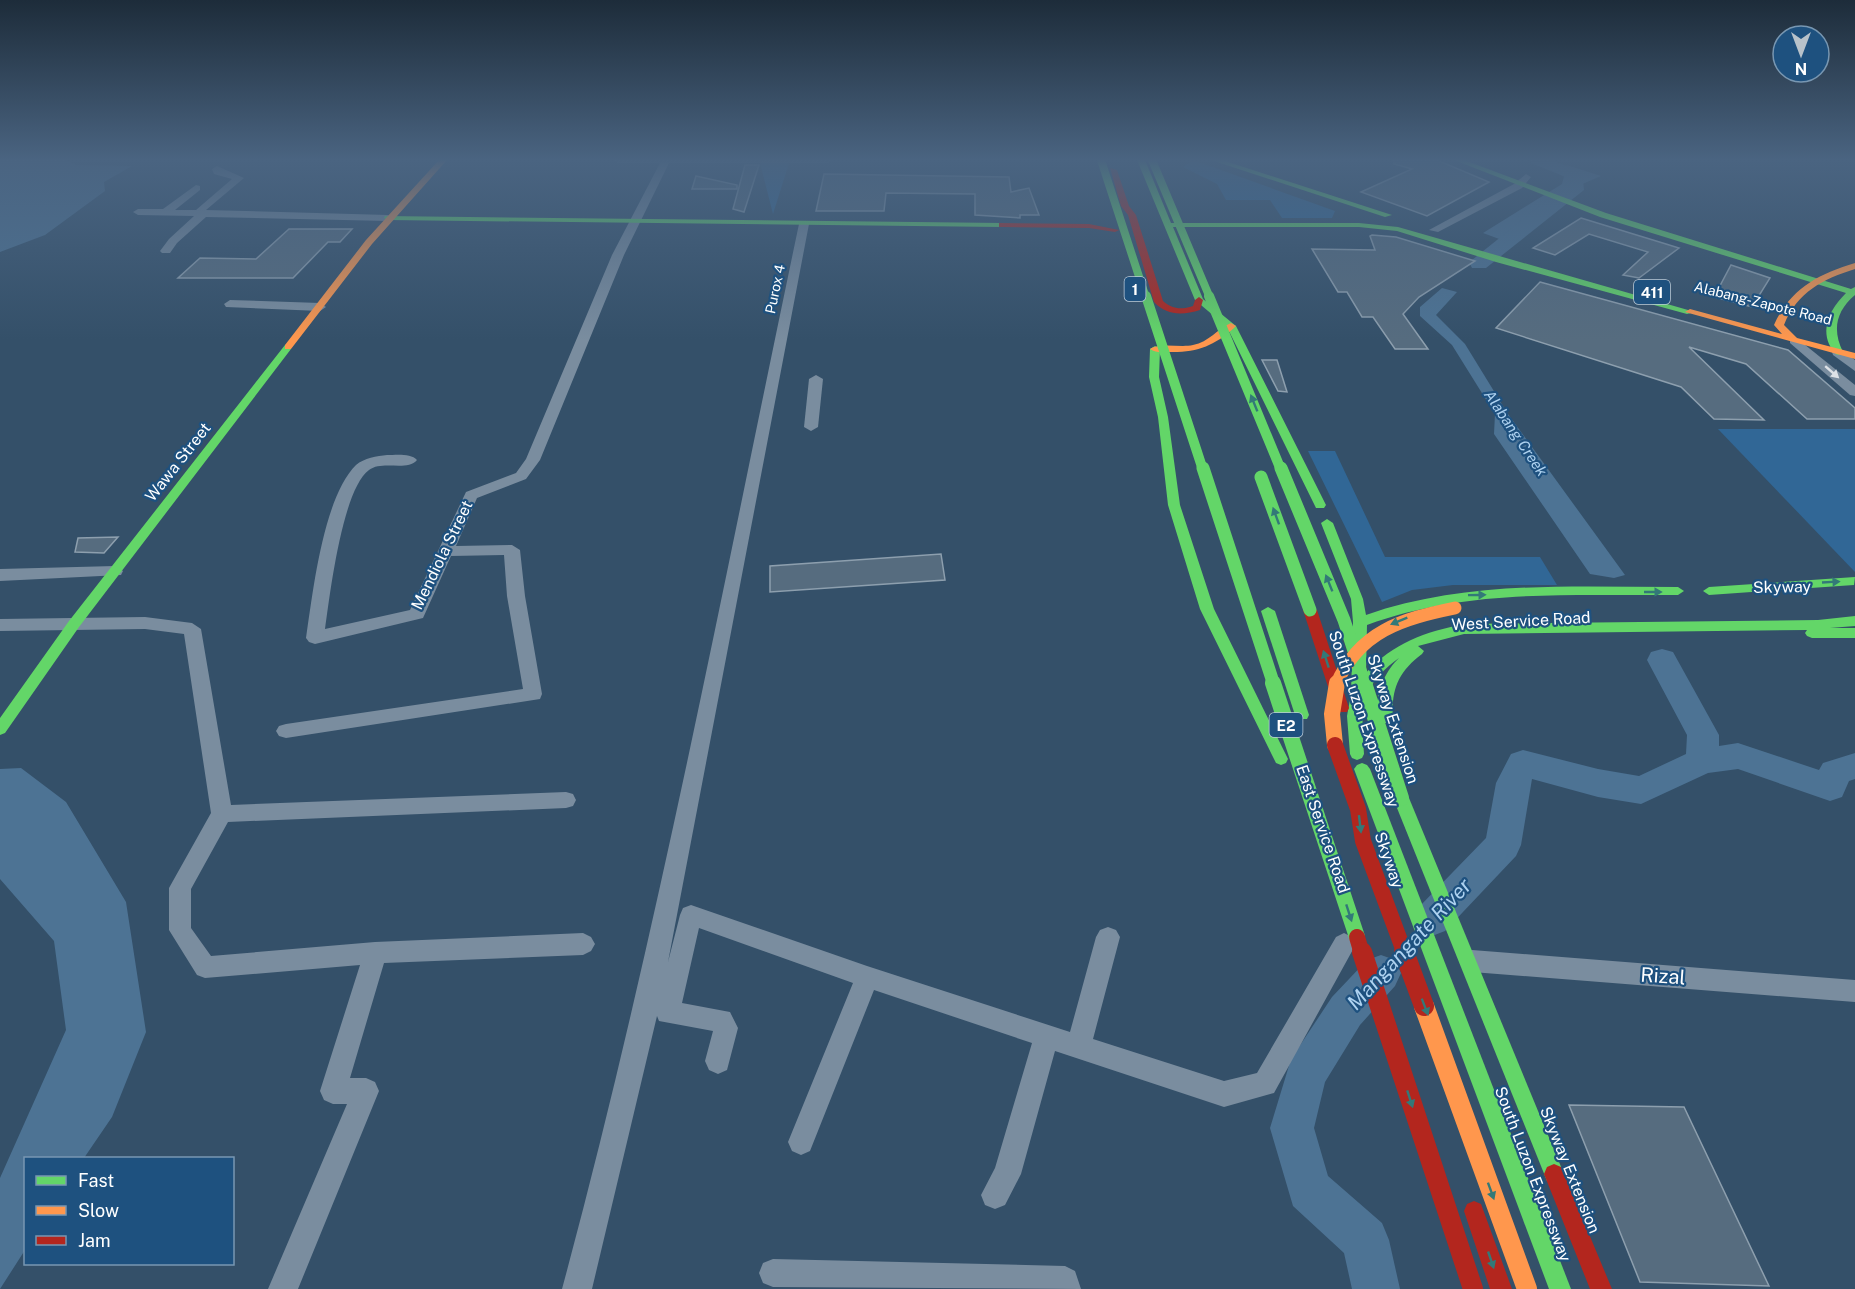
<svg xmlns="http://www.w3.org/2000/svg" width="1855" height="1289" viewBox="0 0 1855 1289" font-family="'Public Sans',sans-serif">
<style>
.green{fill:#316796}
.water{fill:#4d7394}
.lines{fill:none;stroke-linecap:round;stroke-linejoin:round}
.river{fill:#4d7394;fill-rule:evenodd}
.building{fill:#566c7f;stroke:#8d9fae;stroke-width:1.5}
.street{fill:#7a8d9f;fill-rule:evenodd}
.fast{fill:#63d668;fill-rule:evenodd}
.slow{fill:#ff974d;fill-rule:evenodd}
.jam{fill:#b3261e;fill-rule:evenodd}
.fast-bridge-far3{stroke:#63d668;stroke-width:8}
.fast-bridge-far2{stroke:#63d668;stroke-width:10}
.fast-bridge-far1{stroke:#63d668;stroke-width:13}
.fast-bridge{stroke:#63d668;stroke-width:16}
.slow-bridge-far2{stroke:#ff974d;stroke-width:13}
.slow-bridge-far1{stroke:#ff974d;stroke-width:16}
.slow-bridge{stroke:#ff974d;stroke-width:20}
.jam-bridge-far1{stroke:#b3261e;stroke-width:16}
.jam-bridge{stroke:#b3261e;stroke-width:20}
.oneway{fill:#dee2e7}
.oneway2{fill:#337978}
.labels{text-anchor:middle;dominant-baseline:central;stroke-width:4.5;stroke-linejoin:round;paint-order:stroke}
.far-street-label{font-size:14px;fill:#fff;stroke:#1e517f}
.shield{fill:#1e517f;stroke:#bccbd9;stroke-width:1.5}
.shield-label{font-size:15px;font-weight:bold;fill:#fff}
.far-water-label{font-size:15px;font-style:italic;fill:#aed2f0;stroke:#1e517f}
.street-label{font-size:16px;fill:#fff;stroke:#1e517f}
.near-street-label{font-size:20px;fill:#fff;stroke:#1e517f}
.near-water-label{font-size:21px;font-style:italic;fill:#aed2f0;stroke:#1e517f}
</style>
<rect width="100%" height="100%" fill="#345069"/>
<!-- green -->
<g class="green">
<polygon points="758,160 790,160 773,214 760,163"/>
<polygon points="1193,160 1335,211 1332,218 1282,218 1270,200 1226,200 1217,184 1183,167"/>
<polygon points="1718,429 1855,429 1855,572"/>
<polygon points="1308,451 1335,451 1385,557 1540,557 1557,585 1453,585 1412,590 1382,602"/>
</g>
<!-- water -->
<g class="water">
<polygon points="0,160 67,160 76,165 132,166 104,182 105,191 45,235 0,252"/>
<polygon points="1567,165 1601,176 1580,185 1583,190 1510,243 1483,233 1562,184"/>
<polygon points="1442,288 1457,292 1436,315 1465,344 1508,414 1625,575 1614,578 1590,574 1494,434 1495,414 1452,345 1420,316 1420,307"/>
<polygon points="21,768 66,802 126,902 146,1032 112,1117 84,1158 26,1158 25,1250 0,1289 0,1178 66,1030 54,941 0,879 0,769"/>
</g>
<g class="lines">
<!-- river -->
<g class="river">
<polygon points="1529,160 1551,160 1582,172 1584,190 1486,268 1472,268 1470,264 1472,260 1547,200 1568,188 1568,178 1531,163"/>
<polygon points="1662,649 1673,652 1719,735 1719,746 1738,743 1819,770 1823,763 1855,753 1855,779 1849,781 1842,797 1830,801 1738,769 1708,773 1641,804 1598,797 1532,779 1521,845 1516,856 1445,931 1432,936 1419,931 1413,919 1419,907 1486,838 1496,783 1511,754 1523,750 1598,769 1639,776 1686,754 1687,735 1647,660 1651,652"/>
<polygon points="1381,955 1395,960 1401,973 1395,986 1360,1025 1325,1082 1314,1128 1328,1176 1382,1223 1389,1240 1400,1289 1352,1289 1344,1253 1293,1206 1270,1128 1291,1059 1332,997 1367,960"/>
</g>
</g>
<!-- building -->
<g class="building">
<polygon points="1394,160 1437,160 1489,182 1427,216 1361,192 1412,169 1394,164"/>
<polygon points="745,165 759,165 744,212 733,209"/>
<polygon points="824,174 1009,177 1011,192 1029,188 1039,215 1020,215 1020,218 975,215 975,194 886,193 884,211 816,211"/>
<polygon points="696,176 737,185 737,189 692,189"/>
<polygon points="1581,218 1666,244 1679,248 1639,278 1623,275 1648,252 1589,234 1555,255 1533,248"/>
<polygon points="289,229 352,229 340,242 328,242 293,278 178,278 200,258 256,259"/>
<polygon points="1372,235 1396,237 1475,261 1419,297 1403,314 1428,349 1395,349 1373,317 1362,317 1347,292 1338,292 1312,249 1375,250 1370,236"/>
<polygon points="1731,265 1770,278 1752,307 1714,297"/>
<polygon points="1540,282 1788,350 1855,408 1855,419 1807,419 1746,364 1689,347 1764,420 1714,419 1681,387 1496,328"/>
<polygon points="1262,360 1277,360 1287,392 1278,391"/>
<polygon points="118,537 104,553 75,552 78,538"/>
<polygon points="941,554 945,580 770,592 770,566"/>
<polygon points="1569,1105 1684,1107 1769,1286 1640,1282"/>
</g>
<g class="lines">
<!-- street -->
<g class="street">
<path d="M 613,160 L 833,160 L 828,163 L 669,163 L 624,255 L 540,460 L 526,479 L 477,498 L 456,546 L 512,545 L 520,550 L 525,596 L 542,694 L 540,699 L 286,738 L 279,736 L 276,731 L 279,726 L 286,724 L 523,689 L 507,596 L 504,555 L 451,556 L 423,618 L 315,644 L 309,642 L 306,638 C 313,592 323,498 356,465 C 364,458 377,456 387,455 C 396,455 411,453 417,460 C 407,472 383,460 369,470 C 342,490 330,595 325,629 L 410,610 L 466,492 L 516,473 L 526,459 L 612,255 L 660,163 L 618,163 Z"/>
<polygon points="217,166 244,178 206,210 388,215 393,218 388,221 206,217 177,243 170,253 162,253 160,251 169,239 194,216 138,215 133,212 138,209 163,209 196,185 200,186 200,190 175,210 196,210 232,179 214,174 212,169"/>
<polygon points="1526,174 1531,177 1522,188 1438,232 1429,230 1514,184"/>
<path d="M 804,221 L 809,224 L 668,962 L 680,915 L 683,908 L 691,905 L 867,966 L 1070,1032 L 1096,937 L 1100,930 L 1108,927 L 1116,930 L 1120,937 L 1093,1039 L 1224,1081 L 1257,1073 L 1336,937 L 1344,933 L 1352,937 L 1356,944 L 1274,1093 L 1224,1107 L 1055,1051 L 1021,1174 L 1005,1205 L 995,1209 L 985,1205 L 981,1195 L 995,1168 L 1032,1043 L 874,990 L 810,1151 L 801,1155 L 792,1151 L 788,1142 L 853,983 L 699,928 L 682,1003 L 730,1012 L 738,1028 L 727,1070 L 718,1074 L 709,1070 L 705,1061 L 713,1031 L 659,1021 L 657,1016 L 592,1289 L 562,1289 C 657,937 724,580 799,224 Z"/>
<polygon points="230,300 320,303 326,307 320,311 226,307 224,304"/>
<polygon points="1794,336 1855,385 1855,396 1850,395 1790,343 1790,337"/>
<polygon points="1838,348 1855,360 1855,371 1833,355 1832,352"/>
<polygon points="816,375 823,379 818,427 811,431 804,427 809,379"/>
<polygon points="115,566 123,571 121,575 0,581 0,569"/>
<polygon points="145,617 192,623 201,629 231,805 566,792 573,794 576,800 573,806 566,808 228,822 191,889 191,928 211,956 375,942 583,933 591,937 595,944 591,951 583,955 384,963 350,1078 366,1078 375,1082 379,1091 298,1289 268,1289 347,1104 333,1104 324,1100 320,1091 360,965 205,978 197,975 169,930 169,888 211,813 184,634 145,629 0,631 0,619"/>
<polygon points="1472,950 1855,980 1855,1002 1472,972 1464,969 1460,961 1464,953"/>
<polygon points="773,1259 1065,1266 1075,1271 1081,1289 773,1287 763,1283 759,1273 763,1263"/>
</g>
<!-- fast -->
<g class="fast">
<polygon points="1137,160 1145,160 1171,223 1359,223 1398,227 1695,312 1687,314 1496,262 1397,231 1359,227 1173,227 1203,299 1236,326 1326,505 1324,508 1316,508 1227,327 1195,300"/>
<polygon points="1211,160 1222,160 1392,215 1385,217"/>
<path d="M 1454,160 L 1464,160 L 1606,213 L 1851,289 L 1855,287 L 1855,295 C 1836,311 1832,330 1843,352 L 1838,355 C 1833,353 1832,350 1829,344 C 1821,325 1832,307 1846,293 L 1600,217 Z"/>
<polygon points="385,216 1002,223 1006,225 1002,227 388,220 384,218"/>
<polygon points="288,344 291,345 291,349 79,627 5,733 0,735 0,718 69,621 285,345"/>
<polygon points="1155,346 1160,349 1159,377 1168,417 1180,505 1214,609 1288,759 1286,763 1281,765 1276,763 1274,759 1200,609 1168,505 1158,417 1149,377 1150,349"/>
<path d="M 1327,519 L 1333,523 L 1363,599 L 1366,615 C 1466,580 1573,587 1678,587 L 1684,591 L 1678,595 C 1573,596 1467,588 1367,625 L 1366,673 C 1393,643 1425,632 1464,624 L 1818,620 L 1855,616 L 1855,626 L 1830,628 L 1855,628 L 1855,638 L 1812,638 L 1807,636 L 1805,633 L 1807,630 L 1464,634 L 1418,646 L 1424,651 L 1422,654 C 1398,672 1391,690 1393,719 L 1391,723 L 1381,723 C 1371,702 1383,673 1399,658 C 1359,687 1361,709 1364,754 L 1362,758 L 1357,760 L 1352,758 L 1350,754 L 1347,716 L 1351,694 L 1353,622 L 1351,599 L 1321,523 Z"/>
<polygon points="1855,577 1854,585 1709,595 1703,591 1709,587"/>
<polygon points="1268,607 1275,611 1309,715 1307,719 1297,719 1295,715 1261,611"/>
<polygon points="1362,763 1367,765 1370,769 1571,1289 1549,1289 1354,769 1357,765"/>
<polygon points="1401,792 1406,794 1409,798 1564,1174 1561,1181 1554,1184 1547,1181 1393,798 1396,794"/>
</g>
<!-- slow -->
<g class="slow">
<polygon points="439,160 447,160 372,244 291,349 285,349 285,345 366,240"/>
<path d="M 1855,263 L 1855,269 C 1823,279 1797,292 1784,325 L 1797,338 L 1855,353 L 1855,359 L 1685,312 L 1690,309 L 1782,334 L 1774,325 C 1790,289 1818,274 1855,263 Z"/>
<path d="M 1231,323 L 1236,326 L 1234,328 C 1214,346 1196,353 1168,352 C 1162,352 1155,353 1150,349 C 1160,342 1180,348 1193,345 C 1209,342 1217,329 1231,323 Z"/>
</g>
<!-- jam -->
<g class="jam">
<path d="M 1110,168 L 1117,170 L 1129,206 L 1136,215 L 1163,301 C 1172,309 1181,310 1193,306 L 1195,300 L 1199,297 L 1203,300 L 1200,310 C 1183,315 1167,316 1154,302 L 1128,215 L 1121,206 Z"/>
<polygon points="999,223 1089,224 1119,230 1115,232 1089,228 1002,227 999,227"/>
<polygon points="1310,606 1317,610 1349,708 1347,712 1337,712 1335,708 1303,610"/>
<polygon points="1554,1164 1561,1167 1612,1289 1590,1289 1544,1174 1547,1167"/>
<polygon points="1474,1201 1481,1204 1512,1289 1490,1289 1464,1211 1467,1204"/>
</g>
<!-- fast-bridge-far3 -->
<g class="fast-bridge-far3">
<polyline points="1101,160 1146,298"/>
<polyline points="1152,160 1210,298"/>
</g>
<!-- fast-bridge-far2 -->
<g class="fast-bridge-far2">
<polyline points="1146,296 1203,470"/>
<polyline points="1209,296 1281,470"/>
</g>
<!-- fast-bridge-far1 -->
<g class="fast-bridge-far1">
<polyline points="1203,468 1274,685"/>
<polyline points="1281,468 1344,620 1365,685"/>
<polyline points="1261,477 1310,610"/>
</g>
<!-- fast-bridge -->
<g class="fast-bridge">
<polyline points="1273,683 1357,937"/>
<polyline points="1364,683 1401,798"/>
</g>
<!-- slow-bridge-far2 -->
<path class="slow-bridge-far2" d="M 1336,685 C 1359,631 1402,619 1455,608"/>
<!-- slow-bridge-far1 -->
<polyline class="slow-bridge-far1" points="1335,745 1332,714 1337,683"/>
<!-- slow-bridge -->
<polyline class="slow-bridge" points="1424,1006 1527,1289"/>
<!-- jam-bridge-far1 -->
<g class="jam-bridge-far1">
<polyline points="1335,745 1358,809 1363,841 1405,954"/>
<polyline points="1357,937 1362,954"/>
</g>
<!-- jam-bridge -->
<g class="jam-bridge">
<polyline points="1362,952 1473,1289"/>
<polyline points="1404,952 1424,1006"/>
</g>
</g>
<!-- one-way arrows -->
<defs><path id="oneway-solid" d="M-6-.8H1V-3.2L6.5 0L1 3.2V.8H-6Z" transform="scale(1.5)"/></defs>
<use class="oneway" href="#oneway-solid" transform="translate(1832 372) rotate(41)"/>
<g class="oneway2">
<use href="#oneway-solid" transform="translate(1254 403) rotate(-112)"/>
<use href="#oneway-solid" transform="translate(1276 516) rotate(-110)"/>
<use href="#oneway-solid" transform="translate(1831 582) rotate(-3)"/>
<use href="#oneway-solid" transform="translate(1329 583) rotate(-112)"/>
<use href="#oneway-solid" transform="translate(1653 592)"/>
<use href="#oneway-solid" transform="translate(1477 595) rotate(-1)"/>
<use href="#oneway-solid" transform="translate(1399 621) rotate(158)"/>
<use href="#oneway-solid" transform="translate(1326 659) rotate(-108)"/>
<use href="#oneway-solid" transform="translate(1360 824) rotate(83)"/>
<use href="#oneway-solid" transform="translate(1349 913) rotate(72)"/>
<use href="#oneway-solid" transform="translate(1425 1007) rotate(69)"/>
<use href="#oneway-solid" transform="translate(1410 1099) rotate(72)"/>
<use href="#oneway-solid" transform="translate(1491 1191) rotate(70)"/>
<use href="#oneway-solid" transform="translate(1491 1260) rotate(71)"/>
</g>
<!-- sky -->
<linearGradient id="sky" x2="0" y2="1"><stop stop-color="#1d2c3a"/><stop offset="0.47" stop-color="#4a6481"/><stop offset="1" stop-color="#4a6481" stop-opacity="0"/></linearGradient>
<rect width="1855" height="340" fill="url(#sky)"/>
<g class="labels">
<!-- far-street labels -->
<g class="far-street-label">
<text transform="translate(775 289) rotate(-78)">Purox 4</text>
<text transform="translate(1763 303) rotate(14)">Alabang-Zapote Road</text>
</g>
<!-- shield labels -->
<g class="shield">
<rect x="1124.5" y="277" width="21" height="24" rx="4.5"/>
<rect x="1634" y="280" width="36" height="24" rx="4.5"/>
<rect x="1269.5" y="713" width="33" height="24" rx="4.5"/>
</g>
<g class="shield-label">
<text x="1135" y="289">1</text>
<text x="1652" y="292">411</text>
<text x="1286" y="725">E2</text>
</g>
<!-- far-water labels -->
<g class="far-water-label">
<text transform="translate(1516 433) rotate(56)">Alabang Creek</text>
</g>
<!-- street labels -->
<g class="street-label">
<text transform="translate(178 462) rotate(-52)">Wawa Street</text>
<text transform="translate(442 555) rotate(-64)">Mendiola Street</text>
<text transform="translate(1782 587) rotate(-1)">Skyway</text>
<text transform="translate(1521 621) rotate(-3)">West Service Road</text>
<text transform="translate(1364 719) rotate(71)">South Luzon Expressway</text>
<text transform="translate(1393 719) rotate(72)">Skyway Extension</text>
<text transform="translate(1323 829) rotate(71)">East Service Road</text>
<text transform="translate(1389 860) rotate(71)">Skyway</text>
<text transform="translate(1570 1170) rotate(68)">Skyway Extension</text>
<text transform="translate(1533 1174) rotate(69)">South Luzon Expressway</text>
</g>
<!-- near-street labels -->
<g class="near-street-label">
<text transform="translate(1663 976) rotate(4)">Rizal</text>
</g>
<!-- near-water labels -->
<g class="near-water-label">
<text transform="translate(1409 944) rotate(-47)">Mangangate River</text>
</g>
</g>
<!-- legend -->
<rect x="24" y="1157" width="210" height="108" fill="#1e517f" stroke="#7897b2" stroke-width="1.5"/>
<rect x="36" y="1176" width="30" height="9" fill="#63d668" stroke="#7897b2" stroke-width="1.5"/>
<text x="78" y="1187" font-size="18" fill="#ffffff">Fast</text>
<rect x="36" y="1206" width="30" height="9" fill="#ff974d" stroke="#7897b2" stroke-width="1.5"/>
<text x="78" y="1217" font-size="18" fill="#ffffff">Slow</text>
<rect x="36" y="1236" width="30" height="9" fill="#b3261e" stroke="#7897b2" stroke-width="1.5"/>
<text x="78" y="1247" font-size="18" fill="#ffffff">Jam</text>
<!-- north arrow -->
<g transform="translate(1801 54) rotate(180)"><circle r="28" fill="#1e517f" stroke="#7897b2" stroke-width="1.5"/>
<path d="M0-4.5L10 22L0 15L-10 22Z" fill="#b8c2ca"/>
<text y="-9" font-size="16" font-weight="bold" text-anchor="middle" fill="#ffffff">N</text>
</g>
</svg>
